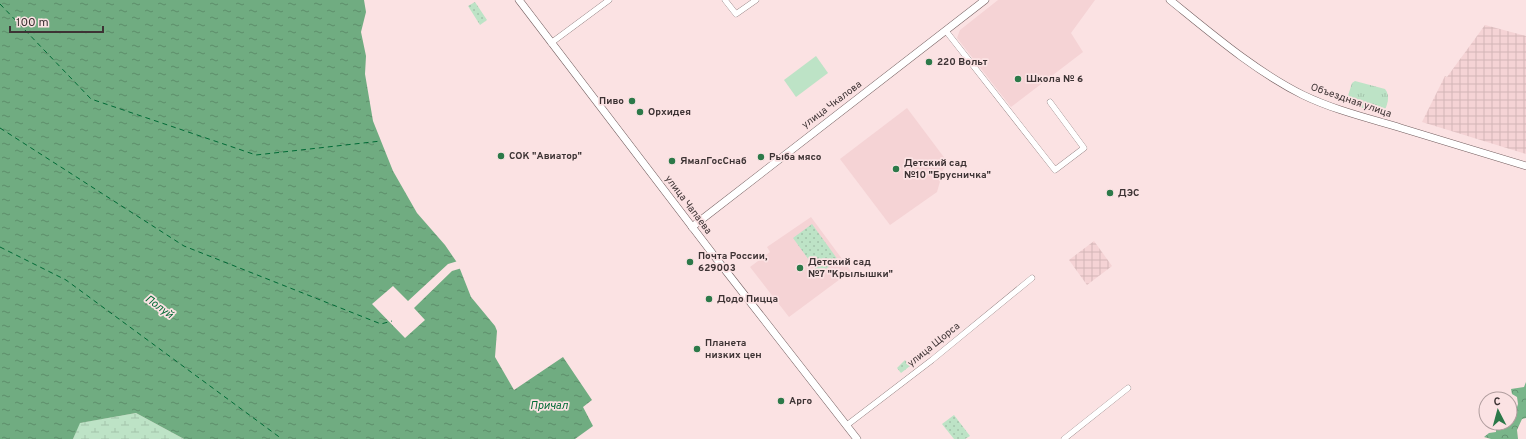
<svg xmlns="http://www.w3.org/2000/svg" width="1526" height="439" viewBox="0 0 1526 439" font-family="Overpass,sans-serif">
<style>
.built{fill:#f5d3d5}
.industrial{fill:url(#industrial-grid)}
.grass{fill:url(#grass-tufts)}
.forest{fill:url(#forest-crowns)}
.wetland{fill:url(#wetland-marsh)}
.park{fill:url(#park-dots)}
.garden{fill:#bde3c6}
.water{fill:url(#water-ripples)}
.pier{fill:#fbe2e3}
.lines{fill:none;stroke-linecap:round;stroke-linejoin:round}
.ferry{stroke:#006a35;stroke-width:1;stroke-dasharray:5 4;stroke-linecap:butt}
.street-casing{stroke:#725d5e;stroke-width:6}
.secondary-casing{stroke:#725d5e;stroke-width:8}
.street{stroke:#fff;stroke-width:5.5}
.secondary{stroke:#fff;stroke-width:7}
.poi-dot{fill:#2c7949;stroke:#fbe2e3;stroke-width:1.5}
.labels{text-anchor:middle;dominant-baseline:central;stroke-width:3.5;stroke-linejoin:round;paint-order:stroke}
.poi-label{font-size:10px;font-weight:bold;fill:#3d3334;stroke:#fbe2e3;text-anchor:start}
.street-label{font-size:10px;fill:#3d3334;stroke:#fbe2e3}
.water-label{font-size:11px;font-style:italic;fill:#006a35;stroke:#fbe2e3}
</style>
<defs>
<pattern id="industrial-grid" width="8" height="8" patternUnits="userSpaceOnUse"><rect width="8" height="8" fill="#f5d3d5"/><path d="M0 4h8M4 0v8" fill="none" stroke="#d3b6b7"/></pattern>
<pattern id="grass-tufts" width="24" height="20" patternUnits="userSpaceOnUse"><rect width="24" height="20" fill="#bde3c6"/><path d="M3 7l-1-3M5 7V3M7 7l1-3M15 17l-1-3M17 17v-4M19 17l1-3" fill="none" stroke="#a3c3ab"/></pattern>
<pattern id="forest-crowns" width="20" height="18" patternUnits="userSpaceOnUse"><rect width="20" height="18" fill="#79b58a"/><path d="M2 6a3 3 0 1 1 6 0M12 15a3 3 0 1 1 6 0" fill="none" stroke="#649472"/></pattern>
<pattern id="wetland-marsh" width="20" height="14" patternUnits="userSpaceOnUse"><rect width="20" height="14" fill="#bde3c6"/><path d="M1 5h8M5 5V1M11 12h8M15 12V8" fill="none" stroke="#a3c3ab"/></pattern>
<pattern id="park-dots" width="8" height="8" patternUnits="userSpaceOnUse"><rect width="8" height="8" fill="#bde3c6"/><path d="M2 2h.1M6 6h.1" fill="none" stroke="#a3c3ab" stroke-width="1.8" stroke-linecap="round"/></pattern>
<pattern id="water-ripples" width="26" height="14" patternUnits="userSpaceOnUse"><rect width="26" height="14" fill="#70ac81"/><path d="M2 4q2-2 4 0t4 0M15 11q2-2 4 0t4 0" fill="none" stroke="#5d8d6a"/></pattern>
</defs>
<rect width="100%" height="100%" fill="#fbe2e3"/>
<!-- built -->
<g class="built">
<polygon points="998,0 1095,0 1071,33 1083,52 1011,107 957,38 960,30"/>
<polygon points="907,108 946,160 937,192 890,225 840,159"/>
<polygon points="811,217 851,271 789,317 750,267 770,252 767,247"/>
</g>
<!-- industrial -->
<g class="industrial">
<polygon points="1485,25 1526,36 1526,154 1422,122 1445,76 1447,77"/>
<polygon points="1094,241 1112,266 1087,285 1069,260"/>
</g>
<!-- grass -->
<path class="grass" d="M 1355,81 L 1385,89 C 1391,96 1387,106 1383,114 L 1349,104 L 1347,99 L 1352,83 Z"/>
<!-- forest -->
<polygon class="forest" points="1526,382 1526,418 1522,419 1517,430 1518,439 1491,439 1484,437 1489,433 1496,432 1496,423 1510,423 1510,408 1515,413 1518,404 1517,397 1512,394 1511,389 1524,387"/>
<!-- wetland -->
<polygon class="wetland" points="136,413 184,439 73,439 79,423"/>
<!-- park -->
<g class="park">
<polygon points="475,2 487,20 480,25 468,6"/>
<polygon points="812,224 838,260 819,274 793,238"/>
<polygon points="905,360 910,366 901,373 897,368"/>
<polygon points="954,415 970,436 965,439 954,439 942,424"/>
</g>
<!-- garden -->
<polygon class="garden" points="816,56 828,73 796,97 784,80"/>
<!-- water -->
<polygon class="water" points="0,0 364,0 366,12 361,32 366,56 365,74 373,121 393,171 417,213 445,245 458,264 471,297 495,326 497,331 495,357 514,390 563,357 592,400 583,407 593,426 575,439 184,439 136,413 80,423 73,439 0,439"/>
<!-- pier -->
<polygon class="pier" points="458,261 462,268 452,271 414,308 425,320 405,338 372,304 393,286 408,301 448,264"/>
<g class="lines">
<!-- ferry -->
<g class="ferry">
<polyline points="0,4 91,99 256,155 381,141"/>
<polyline points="0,128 184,246 381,324 392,321"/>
<polyline points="0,247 66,280 282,439"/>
</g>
<defs>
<g id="street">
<polyline points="725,0 736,14 756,0"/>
<polyline points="946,31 1055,170 1084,148 1050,102"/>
<polyline points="551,43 609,0"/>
<polyline points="847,425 932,360 1032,278"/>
<polyline points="1064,439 1128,388"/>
</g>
<g id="secondary">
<polyline points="519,0 722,266 857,439"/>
<path d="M 1170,0 C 1212,34 1255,71 1303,95 C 1334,110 1368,118 1401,128 C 1443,141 1484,153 1526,166"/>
<polyline points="692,227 985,0"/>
</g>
</defs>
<!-- street casing -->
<use href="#street" class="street-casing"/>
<!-- secondary casing -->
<use href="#secondary" class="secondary-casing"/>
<!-- street -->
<use href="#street" class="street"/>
<!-- secondary -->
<use href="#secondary" class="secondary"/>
</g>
<!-- markers -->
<g class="poi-dot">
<circle cx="929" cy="62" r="4"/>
<circle cx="1018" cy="79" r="4"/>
<circle cx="632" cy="101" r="4"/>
<circle cx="640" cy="112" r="4"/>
<circle cx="501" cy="156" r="4"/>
<circle cx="761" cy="157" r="4"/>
<circle cx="672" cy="161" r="4"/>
<circle cx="896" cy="169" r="4"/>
<circle cx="1110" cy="193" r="4"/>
<circle cx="690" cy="262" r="4"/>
<circle cx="800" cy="268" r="4"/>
<circle cx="709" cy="299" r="4"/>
<circle cx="697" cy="349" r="4"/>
<circle cx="781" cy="401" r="4"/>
</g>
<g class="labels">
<!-- poi labels -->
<g class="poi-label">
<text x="937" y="62">220 Вольт</text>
<text x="1026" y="79">Школа № 6</text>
<text x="624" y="101" text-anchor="end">Пиво</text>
<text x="648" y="112">Орхидея</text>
<text x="509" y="156">СОК "Авиатор"</text>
<text x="769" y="157">Рыба мясо</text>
<text x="680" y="161">ЯмалГосСнаб</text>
<text x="904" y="163">Детский сад<tspan x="904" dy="12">№10 "Брусничка"</tspan></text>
<text x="1118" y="193">ДЭС</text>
<text x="698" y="256">Почта России,<tspan x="698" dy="12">629003</tspan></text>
<text x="808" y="262">Детский сад<tspan x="808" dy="12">№7 "Крылышки"</tspan></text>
<text x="717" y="299">Додо Пицца</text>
<text x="705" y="343">Планета<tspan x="705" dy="12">низких цен</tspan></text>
<text x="789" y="401">Арго</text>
</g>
<!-- street labels -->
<g class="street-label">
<text transform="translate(1351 101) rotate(19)">Объездная улица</text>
<text transform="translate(832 105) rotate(-37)">улица Чкалова</text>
<text transform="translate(688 205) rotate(53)">улица Чапаева</text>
<text transform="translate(934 345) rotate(-39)">улица Щорса</text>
</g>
<!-- water labels -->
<g class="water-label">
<text transform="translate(159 307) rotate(36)">Полуй</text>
<text x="549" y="406">Причал</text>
</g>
</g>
<!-- north arrow -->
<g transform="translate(1498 411) rotate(354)"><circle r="19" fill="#fbe2e3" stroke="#af9c9d"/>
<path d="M0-3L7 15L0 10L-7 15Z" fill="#2c7949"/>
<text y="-6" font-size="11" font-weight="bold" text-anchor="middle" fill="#3d3334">С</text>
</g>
<!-- scale -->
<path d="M10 26v6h93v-6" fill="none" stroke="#3d3334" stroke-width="2"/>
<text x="16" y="26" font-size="12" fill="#3d3334" stroke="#fbe2e3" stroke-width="3" paint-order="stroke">100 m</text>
</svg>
